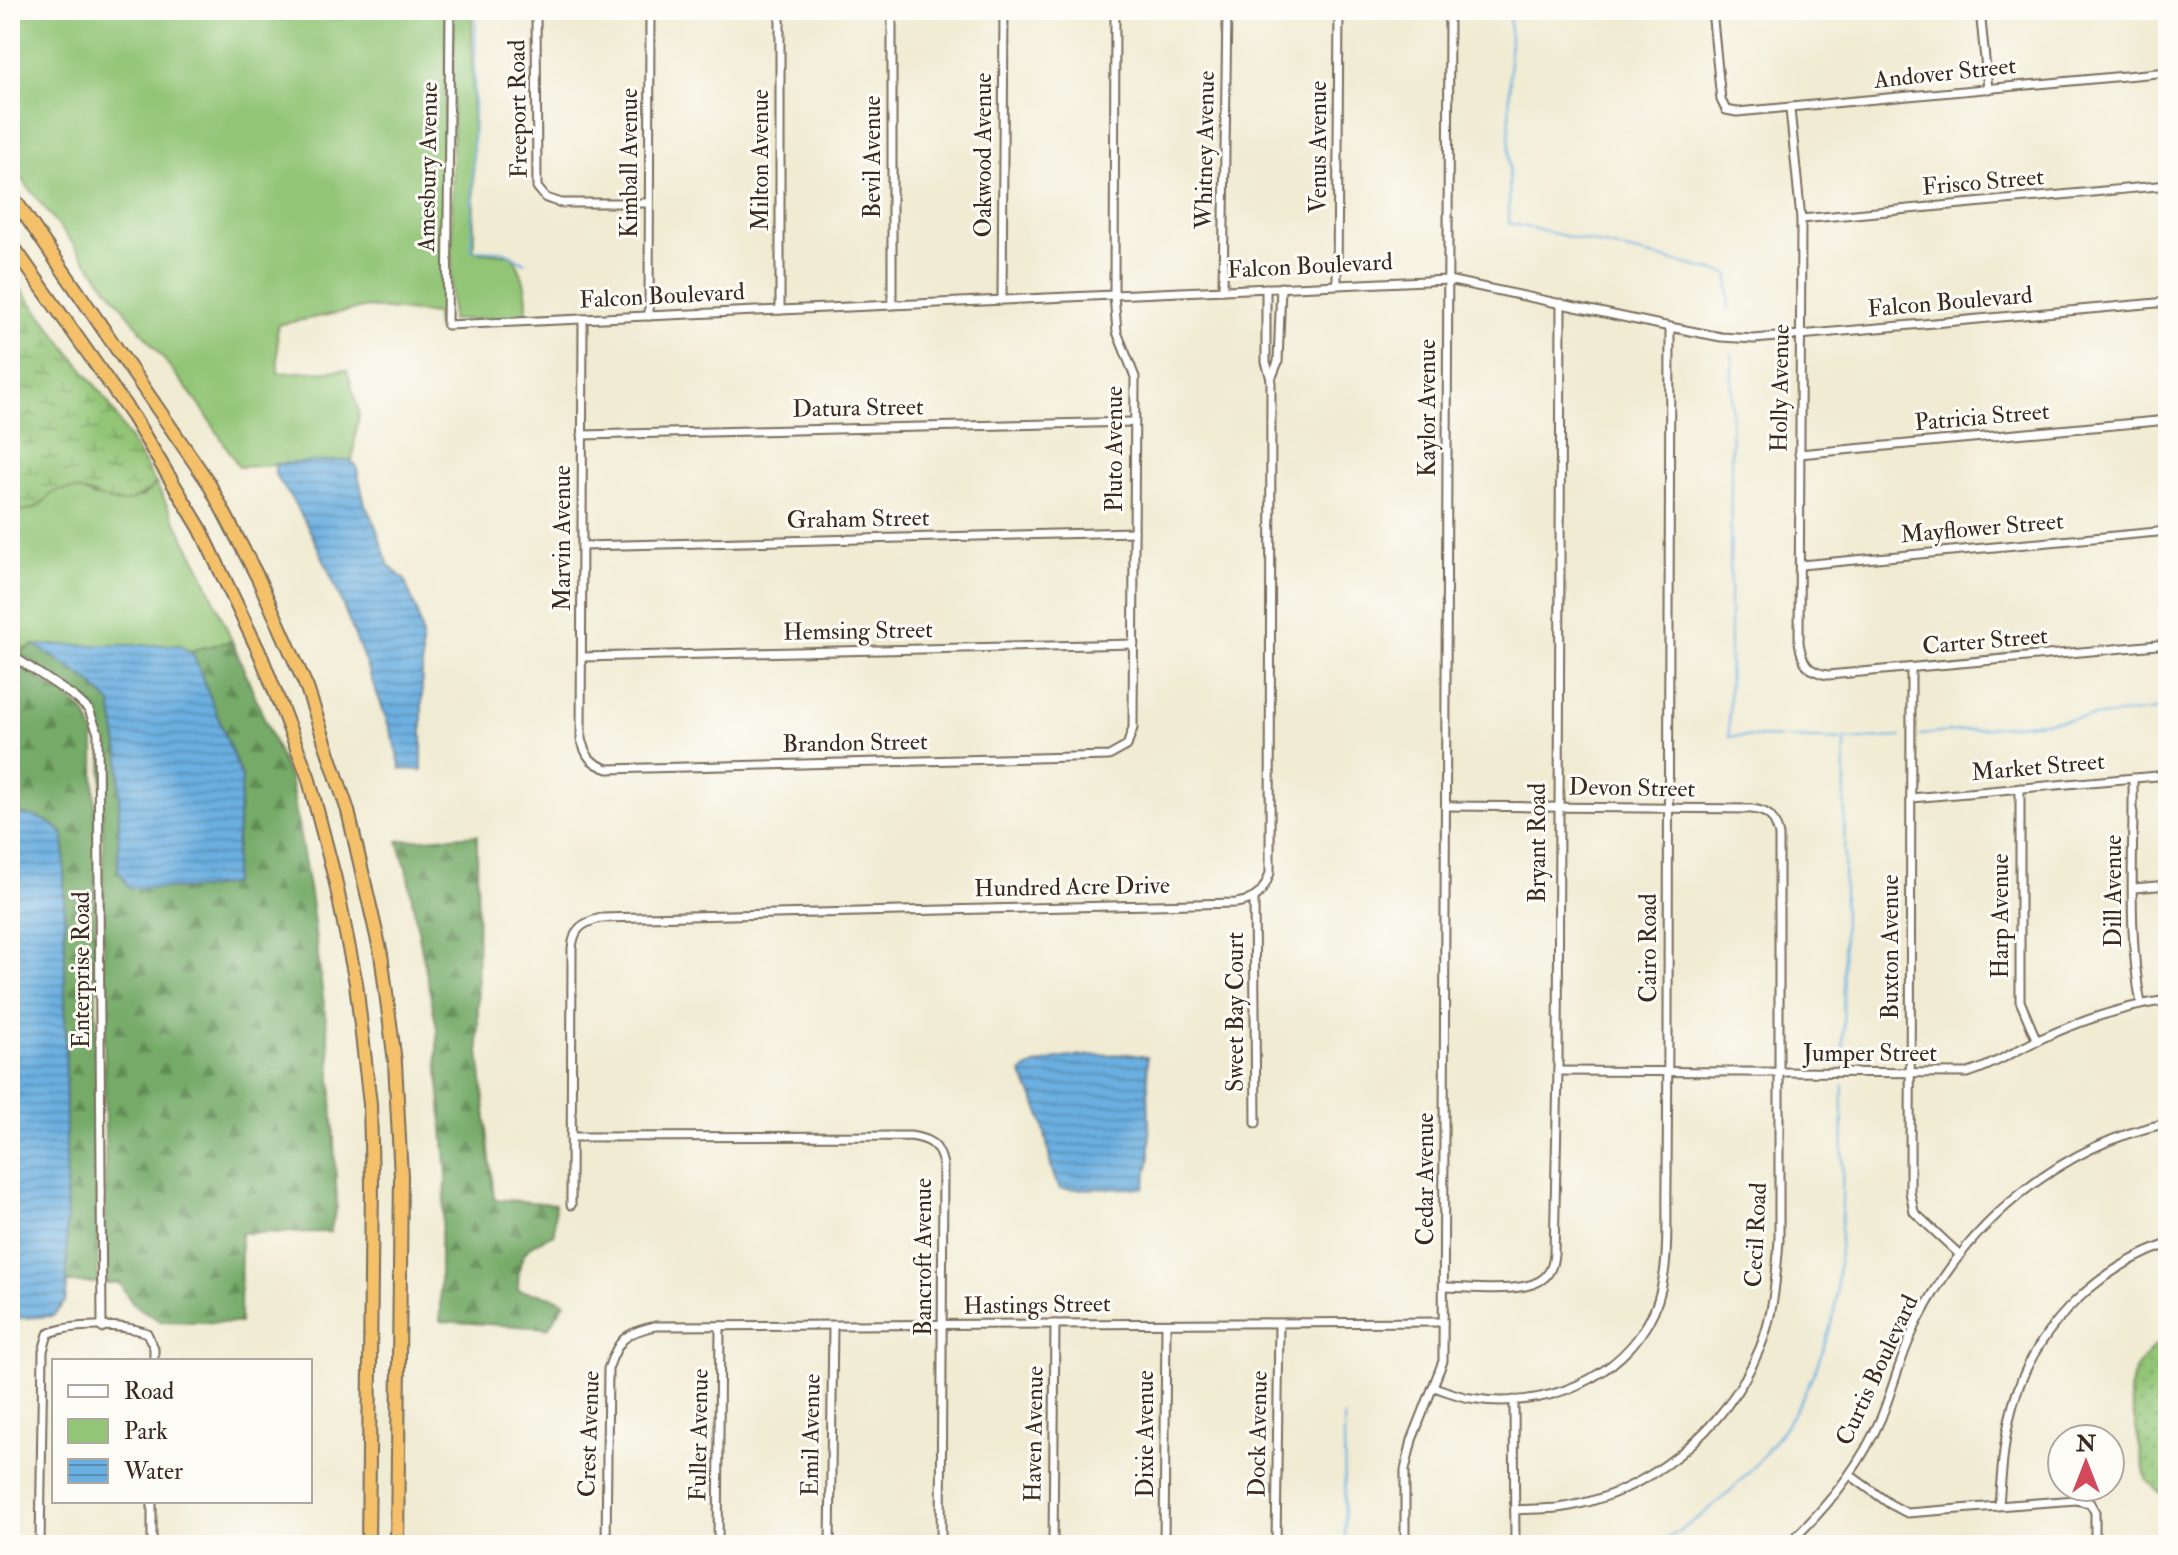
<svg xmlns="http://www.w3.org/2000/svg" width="2178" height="1555" viewBox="0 0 2178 1555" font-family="'IM FELL Double Pica',serif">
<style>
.green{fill:#92c576;stroke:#66784a;stroke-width:2}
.forest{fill:url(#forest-firs);stroke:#586a42;stroke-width:2}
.wetland{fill:url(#wetland-marsh);stroke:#66784a;stroke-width:2}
.park{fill:url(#park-dots);stroke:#66784a;stroke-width:2}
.water{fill:url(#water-rules);stroke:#526c7f;stroke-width:2}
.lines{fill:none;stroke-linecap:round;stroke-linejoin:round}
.stream{stroke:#6aafe0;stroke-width:2}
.minor-casing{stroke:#7a6e5d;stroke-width:11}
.motorway-casing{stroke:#7a6e5d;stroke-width:16}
.minor{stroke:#fff;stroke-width:7}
.motorway{stroke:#f4c16b;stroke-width:12}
.labels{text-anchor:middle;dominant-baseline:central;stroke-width:6;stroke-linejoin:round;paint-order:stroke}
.street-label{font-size:24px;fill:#3b2a1e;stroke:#fdfcf7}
</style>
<defs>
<pattern id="forest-firs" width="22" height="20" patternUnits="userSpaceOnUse" patternTransform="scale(2)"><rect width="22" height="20" fill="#75aa67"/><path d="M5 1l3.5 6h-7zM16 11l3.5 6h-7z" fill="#618b54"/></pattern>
<pattern id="wetland-marsh" width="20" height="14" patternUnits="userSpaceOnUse" patternTransform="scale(2)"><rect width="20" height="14" fill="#92c576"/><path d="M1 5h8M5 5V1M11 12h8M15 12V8" fill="none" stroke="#78a060"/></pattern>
<pattern id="park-dots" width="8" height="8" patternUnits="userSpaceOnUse" patternTransform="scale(2)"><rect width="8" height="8" fill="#92c576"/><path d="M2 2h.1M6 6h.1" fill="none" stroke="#78a060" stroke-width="1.8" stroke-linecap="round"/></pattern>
<pattern id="water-rules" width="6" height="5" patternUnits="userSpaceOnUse" patternTransform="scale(2)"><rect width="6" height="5" fill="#6aafe0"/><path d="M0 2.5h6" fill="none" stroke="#588fb5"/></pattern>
</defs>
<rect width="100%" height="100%" fill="#fdfcf7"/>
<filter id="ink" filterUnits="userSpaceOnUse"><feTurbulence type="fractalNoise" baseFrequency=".0125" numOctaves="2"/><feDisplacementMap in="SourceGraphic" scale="16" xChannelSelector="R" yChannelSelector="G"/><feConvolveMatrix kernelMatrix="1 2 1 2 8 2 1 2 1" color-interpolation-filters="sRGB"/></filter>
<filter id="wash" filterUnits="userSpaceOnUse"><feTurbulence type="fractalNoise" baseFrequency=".006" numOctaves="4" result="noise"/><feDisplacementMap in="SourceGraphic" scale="32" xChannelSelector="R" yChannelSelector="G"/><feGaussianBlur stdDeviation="1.8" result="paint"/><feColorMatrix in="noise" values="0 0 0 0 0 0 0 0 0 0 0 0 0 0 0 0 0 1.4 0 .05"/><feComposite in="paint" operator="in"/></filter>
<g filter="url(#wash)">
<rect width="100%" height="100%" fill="#f0ebd2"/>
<!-- green -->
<g class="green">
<polygon points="10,10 446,10 442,327 437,327 436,314 368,307 277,325 278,373 347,370 359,412 352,461 239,467 202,408 10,164"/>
<path d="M 454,10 L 472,10 L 474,251 L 512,255 C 524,274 529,295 526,317 L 451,320 Z"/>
<polygon points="156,484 204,576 232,641 189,651 180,645 35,645 21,651 24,648 10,636 10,511 37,507 56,490 76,488 94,497 142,497"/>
</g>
<!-- forest -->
<g class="forest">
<polygon points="232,641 291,783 311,900 330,1054 337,1206 330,1232 241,1233 240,1323 160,1321 133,1304 119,1283 106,1283 102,732 92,708 78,694 18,653 35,645 89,681 111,704 120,758 118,869 130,888 157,887 236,853 242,778 193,654 189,651"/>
<path d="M 10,659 L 74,702 L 85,713 L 94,734 L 98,1283 L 67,1283 L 64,836 C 53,819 30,814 10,814 Z"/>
<path d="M 477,835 L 478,1041 L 494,1199 L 555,1204 L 554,1234 C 522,1247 518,1257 518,1290 C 532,1294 555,1295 565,1303 L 548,1328 L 440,1321 L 440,1245 L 447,1175 L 437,1058 L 437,1029 L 406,867 L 398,841 Z"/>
</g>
<!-- wetland -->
<path class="wetland" d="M 10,275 L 106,399 L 156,484 C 110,525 102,484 61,490 C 50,491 45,503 35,508 C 28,511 18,511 10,511 Z"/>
<!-- park -->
<polygon class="park" points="2168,1337 2168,1496 2157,1491 2146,1479 2129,1391 2136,1368 2154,1346"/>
<!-- water -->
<g class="water">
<path d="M 350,460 L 356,465 L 365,505 L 374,522 L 389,566 L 404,579 L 416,609 L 422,634 L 422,770 L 401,769 C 391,725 373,684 357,641 C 334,583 313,525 275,475 L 275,464 Z"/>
<polygon points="35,645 180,645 193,654 242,778 233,883 203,889 129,888 118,869 120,758 111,704 89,681"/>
<path d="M 10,814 C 30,814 53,819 64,836 L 67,1286 L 65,1302 L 53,1316 L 10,1319 Z"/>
<path d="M 1128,1054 L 1147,1057 L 1150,1157 L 1144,1188 L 1060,1189 C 1049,1171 1050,1153 1045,1133 C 1041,1111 1031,1092 1021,1073 C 1045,1054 1097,1056 1128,1054 Z"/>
</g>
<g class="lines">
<!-- stream -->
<g class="stream">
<polyline points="476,10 471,250 503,251 525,263"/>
<polyline points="1510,10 1509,223 1729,274 1729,309"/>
<polyline points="1732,355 1729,736 1845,740 1843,1056"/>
<polyline points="1920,735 2168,709"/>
<polyline points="1846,740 1901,737"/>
<polyline points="1344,1416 1345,1545"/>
<path d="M 1656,1545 C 1744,1496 1809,1414 1833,1316 C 1837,1303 1836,1287 1838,1274 C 1844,1211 1842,1148 1843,1085"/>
<polyline points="2164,1545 2168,1391"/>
</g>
</g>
</g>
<g filter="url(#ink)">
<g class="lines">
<defs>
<g id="minor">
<polyline points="450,10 447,325 1448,280 1670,327 1721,337 1754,339 2168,302"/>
<polyline points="536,10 537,187 546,198 561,203 649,203"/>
<polyline points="780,10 780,310"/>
<polyline points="1712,10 1721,100 1726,110 1737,112 2168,72"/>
<polyline points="1980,10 1988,89"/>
<path d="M 1790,109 L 1801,219 L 1799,642 C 1802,662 1807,672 1828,675 L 2168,644"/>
<polyline points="1801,219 2168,185"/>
<polyline points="1337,284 1339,10"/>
<polyline points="1223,290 1227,10"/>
<polyline points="1002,299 1004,10"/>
<polyline points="892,305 892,10"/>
<polyline points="649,316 650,10"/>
<path d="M 583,319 L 581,739 C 586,756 590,763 608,769 L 1109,756 L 1127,746 L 1133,728 L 1135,377 L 1117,332 L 1114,295 L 1115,10"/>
<polyline points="1271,379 1278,362 1281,287"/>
<polyline points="582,435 1134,422"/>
<polyline points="1799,454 2168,420"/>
<polyline points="583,546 1134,532"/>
<polyline points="1801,565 2168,531"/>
<polyline points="10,654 76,698 89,710 98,733 102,1328"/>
<polyline points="582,657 1134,644"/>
<polyline points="1911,668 1910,1192 1914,1212 1959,1254"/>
<path d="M 2133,778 C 2134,853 2127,930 2141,1004"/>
<polyline points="2020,788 2020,1001 2037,1041"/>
<polyline points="1911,798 2168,775"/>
<path d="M 1446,806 L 1752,809 C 1770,811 1775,819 1779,836 L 1779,1240 C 1776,1277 1774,1314 1760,1348 C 1726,1430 1647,1496 1558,1508 C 1544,1509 1529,1509 1515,1510"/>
<polyline points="2134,888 2168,885"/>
<polyline points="1254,900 1256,1123"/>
<path d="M 1558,1071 L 1968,1073 C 1994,1065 2013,1052 2036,1041 C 2077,1022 2124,1006 2168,1000"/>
<path d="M 571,1137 L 910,1136 C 930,1139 939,1144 943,1165 L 941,1545"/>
<path d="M 571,1205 L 572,948 C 574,928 582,923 601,918 L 1236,903 C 1257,900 1263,893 1270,873 L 1271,379 L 1266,362 L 1266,288"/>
<path d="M 1445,1287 C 1470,1287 1526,1295 1545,1277 C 1552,1270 1553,1262 1554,1254 L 1558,1071 L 1561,303"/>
<path d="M 1434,1387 C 1446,1391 1458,1396 1470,1398 C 1541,1411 1623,1380 1654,1311 C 1671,1271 1666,1225 1667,1182 C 1667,1134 1668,1086 1668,1038 C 1669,801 1668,564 1670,327"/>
<polyline points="1514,1400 1515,1545"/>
<polyline points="1850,1475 1890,1504 1907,1513 2076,1500 2090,1503 2095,1512 2095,1545"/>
<path d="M 1999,1505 C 2002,1469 2004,1431 2016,1395 C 2039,1324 2099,1268 2168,1244"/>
<path d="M 40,1545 L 43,1351 L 48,1334 C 70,1323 124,1324 147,1333 L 154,1348 L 154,1361"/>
<polyline points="152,1545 152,1501"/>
<path d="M 606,1545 L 608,1369 C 618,1340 624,1333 655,1326 L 1443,1322"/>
<polyline points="718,1545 720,1326"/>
<polyline points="830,1545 833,1326"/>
<polyline points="1053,1545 1055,1324"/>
<polyline points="1164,1545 1166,1324"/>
<polyline points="1276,1545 1279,1324"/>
<polyline points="1405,1545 1405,1470 1412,1440 1443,1361 1449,10"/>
<path d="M 1787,1545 C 1826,1509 1860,1467 1881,1418 C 1894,1386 1902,1351 1918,1321 C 1967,1223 2060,1145 2168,1123"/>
</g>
<g id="motorway">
<polyline points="10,193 208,482 258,578 307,688 348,811 381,954 395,1062 401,1177 397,1545"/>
<polyline points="10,242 133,417 200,528 261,656 308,776 335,879 356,983 370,1104 372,1183 368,1545"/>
</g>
</defs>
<!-- minor casing -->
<use href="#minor" class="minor-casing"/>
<!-- motorway casing -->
<use href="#motorway" class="motorway-casing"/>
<!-- minor -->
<use href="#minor" class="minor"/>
<!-- motorway -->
<use href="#motorway" class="motorway"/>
</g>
</g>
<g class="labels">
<!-- street labels -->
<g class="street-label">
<text transform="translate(1945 73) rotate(-6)">Andover Street</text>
<text transform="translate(518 109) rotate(-91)">Freeport Road</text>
<text transform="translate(1318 147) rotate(-90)">Venus Avenue</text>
<text transform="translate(1205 150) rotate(-89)">Whitney Avenue</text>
<text transform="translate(983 155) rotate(-90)">Oakwood Avenue</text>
<text transform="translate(872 157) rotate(-90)">Bevil Avenue</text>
<text transform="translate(760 160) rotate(-90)">Milton Avenue</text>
<text transform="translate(629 163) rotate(-90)">Kimball Avenue</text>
<text transform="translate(428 167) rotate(-89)">Amesbury Avenue</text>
<text transform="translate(1983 182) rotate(-5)">Frisco Street</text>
<text transform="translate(1310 266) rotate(-3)">Falcon Boulevard</text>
<text transform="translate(662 296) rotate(-3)">Falcon Boulevard</text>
<text transform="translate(1950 302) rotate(-5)">Falcon Boulevard</text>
<text transform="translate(1780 388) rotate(-89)">Holly Avenue</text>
<text transform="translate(858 408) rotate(-1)">Datura Street</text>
<text transform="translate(1427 408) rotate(-90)">Kaylor Avenue</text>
<text transform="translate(1982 417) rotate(-5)">Patricia Street</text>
<text transform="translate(1114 449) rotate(-90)">Pluto Avenue</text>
<text transform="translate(858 519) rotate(-1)">Graham Street</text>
<text transform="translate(1982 528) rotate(-5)">Mayflower Street</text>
<text transform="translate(562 538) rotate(-90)">Marvin Avenue</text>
<text transform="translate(858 631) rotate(-1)">Hemsing Street</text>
<text transform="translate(1985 641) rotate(-5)">Carter Street</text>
<text transform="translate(855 743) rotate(-1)">Brandon Street</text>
<text transform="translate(2038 767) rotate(-5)">Market Street</text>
<text transform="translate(1632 788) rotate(1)">Devon Street</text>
<text transform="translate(1537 843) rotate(-90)">Bryant Road</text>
<text transform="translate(1072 887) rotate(-1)">Hundred Acre Drive</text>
<text transform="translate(2113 891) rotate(-90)">Dill Avenue</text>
<text transform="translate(2000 916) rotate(-90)">Harp Avenue</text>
<text transform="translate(1890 947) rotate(-90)">Buxton Avenue</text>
<text transform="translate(1648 948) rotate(-90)">Cairo Road</text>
<text transform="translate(81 970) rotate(-90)">Enterprise Road</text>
<text transform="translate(1235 1012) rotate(-90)">Sweet Bay Court</text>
<text x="1870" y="1053">Jumper Street</text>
<text transform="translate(1425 1179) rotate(-90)">Cedar Avenue</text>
<text transform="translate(1756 1235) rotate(-87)">Cecil Road</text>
<text transform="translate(923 1257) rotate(-90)">Bancroft Avenue</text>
<text transform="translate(1037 1305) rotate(-1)">Hastings Street</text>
<text transform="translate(1877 1370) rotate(-65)">Curtis Boulevard</text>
<text transform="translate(589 1434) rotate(-88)">Crest Avenue</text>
<text transform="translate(1034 1434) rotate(-89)">Haven Avenue</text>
<text transform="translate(1145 1434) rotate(-90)">Dixie Avenue</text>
<text transform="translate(1258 1434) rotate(-89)">Dock Avenue</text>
<text transform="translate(699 1435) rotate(-89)">Fuller Avenue</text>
<text transform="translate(811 1435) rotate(-89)">Emil Avenue</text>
</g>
</g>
<!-- margin -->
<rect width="2178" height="1555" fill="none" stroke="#fdfcf7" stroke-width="40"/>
<!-- legend -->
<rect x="52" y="1359" width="260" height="144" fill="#fdfcf7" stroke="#afa8a0" stroke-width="2"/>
<rect x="68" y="1385" width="40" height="12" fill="#ffffff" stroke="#afa8a0" stroke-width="2"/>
<text x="124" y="1399" font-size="24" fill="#3b2a1e">Road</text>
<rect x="68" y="1419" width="40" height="24" fill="#92c576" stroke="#afa8a0" stroke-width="2"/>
<text x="124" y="1439" font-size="24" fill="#3b2a1e">Park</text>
<rect x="68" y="1459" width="40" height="24" fill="url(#water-rules)" stroke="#afa8a0" stroke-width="2"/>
<text x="124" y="1479" font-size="24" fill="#3b2a1e">Water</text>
<!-- north arrow -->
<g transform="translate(2086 1463)"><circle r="38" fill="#fdfcf7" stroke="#afa8a0" stroke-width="2"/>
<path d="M0-6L14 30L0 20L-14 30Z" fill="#d1495b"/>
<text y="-12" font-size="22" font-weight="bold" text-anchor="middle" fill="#3b2a1e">N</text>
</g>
</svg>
